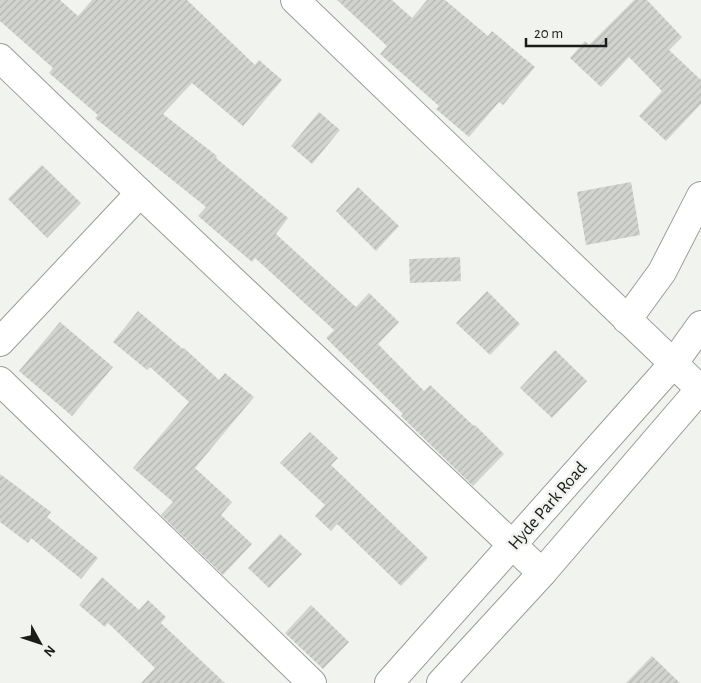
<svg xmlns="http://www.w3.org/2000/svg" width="701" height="683" viewBox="0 0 701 683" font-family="'Alegreya Sans',sans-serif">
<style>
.building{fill:url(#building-hatch)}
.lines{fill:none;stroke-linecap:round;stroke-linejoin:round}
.minor-casing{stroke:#9b9c99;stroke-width:30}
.tertiary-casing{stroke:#9b9c99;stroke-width:30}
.minor{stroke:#fff;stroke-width:28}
.tertiary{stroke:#fff;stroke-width:28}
.labels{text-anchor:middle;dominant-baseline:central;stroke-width:5;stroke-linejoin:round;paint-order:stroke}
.street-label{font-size:18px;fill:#1b1b1a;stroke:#f1f3ef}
</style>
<defs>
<pattern id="building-hatch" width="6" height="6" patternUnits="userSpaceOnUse" patternTransform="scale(1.25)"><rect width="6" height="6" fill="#d2d4d0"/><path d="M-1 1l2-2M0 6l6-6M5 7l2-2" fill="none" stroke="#b4b5b2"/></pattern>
</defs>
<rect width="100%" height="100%" fill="#f1f3ef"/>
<!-- building -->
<g class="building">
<polygon points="0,0 60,0 78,16 92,0 187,0 255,65 259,60 282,80 243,126 192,83 163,114 217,156 216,158 288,218 276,234 356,307 369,293 399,322 378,344 424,391 430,385 474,426 475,425 504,454 473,486 401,416 403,414 326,338 334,330 255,258 252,262 198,216 206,207 95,118 98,115 49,73 53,68 0,21"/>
<polygon points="337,0 392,0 412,18 427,0 445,0 488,36 492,31 535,67 503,105 499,102 469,137 436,109 439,106 380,54 387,46"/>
<polygon points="634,0 647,0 682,37 669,50 701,80 701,104 666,141 639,116 662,91 629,57 601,87 570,58 585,41 589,45"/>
<polygon points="319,112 340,130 312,164 291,146"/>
<polygon points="42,165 81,203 47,238 8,199"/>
<polygon points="631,182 640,235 586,245 577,192"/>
<polygon points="358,187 399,226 376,251 336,211"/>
<polygon points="460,257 461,281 410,283 409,259"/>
<polygon points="487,291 520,324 490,355 456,323"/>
<polygon points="138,311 183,349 184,348 219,380 225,373 254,397 195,468 232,502 221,515 252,544 223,575 161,515 173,502 133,468 189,402 150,367 147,370 113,342"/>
<polygon points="60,322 113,367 72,416 19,371"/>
<polygon points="555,350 587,381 552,418 520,388"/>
<polygon points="310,432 338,458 331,465 428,558 401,586 337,524 331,531 315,516 325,505 280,463"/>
<polygon points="0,474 51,512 47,517 98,558 81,579 31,538 28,543 0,522"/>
<polygon points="280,534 302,554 269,588 248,568"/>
<polygon points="102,577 139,610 148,600 166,617 161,623 225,683 141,683 155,668 108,623 105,627 79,605"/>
<polygon points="311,605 349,642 323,669 285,633"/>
<polygon points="652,656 680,683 626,683"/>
</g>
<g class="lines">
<defs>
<g id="minor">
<polyline points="295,0 700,389"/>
<polyline points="0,58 140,193 542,573"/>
<polyline points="627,320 662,272 701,196"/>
<polyline points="0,342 140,193"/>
<polyline points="0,381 312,683"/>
</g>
<g id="tertiary">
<polyline points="389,683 673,364 701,325"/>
<polyline points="441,683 542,573 701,388"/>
</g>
</defs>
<!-- minor casing -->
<use href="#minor" class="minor-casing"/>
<!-- tertiary casing -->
<use href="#tertiary" class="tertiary-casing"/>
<!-- minor -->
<use href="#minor" class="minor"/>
<!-- tertiary -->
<use href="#tertiary" class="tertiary"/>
</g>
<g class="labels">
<!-- street labels -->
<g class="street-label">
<text transform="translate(548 506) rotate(-49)">Hyde Park Road</text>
</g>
</g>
<!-- north arrow -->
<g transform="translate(40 643) rotate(130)" stroke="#f1f3ef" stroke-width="4" paint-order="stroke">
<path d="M0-4L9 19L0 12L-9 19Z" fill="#1b1b1a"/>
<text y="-8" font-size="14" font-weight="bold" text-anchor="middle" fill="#1b1b1a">N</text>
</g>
<!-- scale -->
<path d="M526 38v8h80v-8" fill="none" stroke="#1b1b1a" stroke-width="2.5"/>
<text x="534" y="38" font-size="15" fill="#1b1b1a" stroke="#f1f3ef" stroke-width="4" paint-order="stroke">20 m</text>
</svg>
